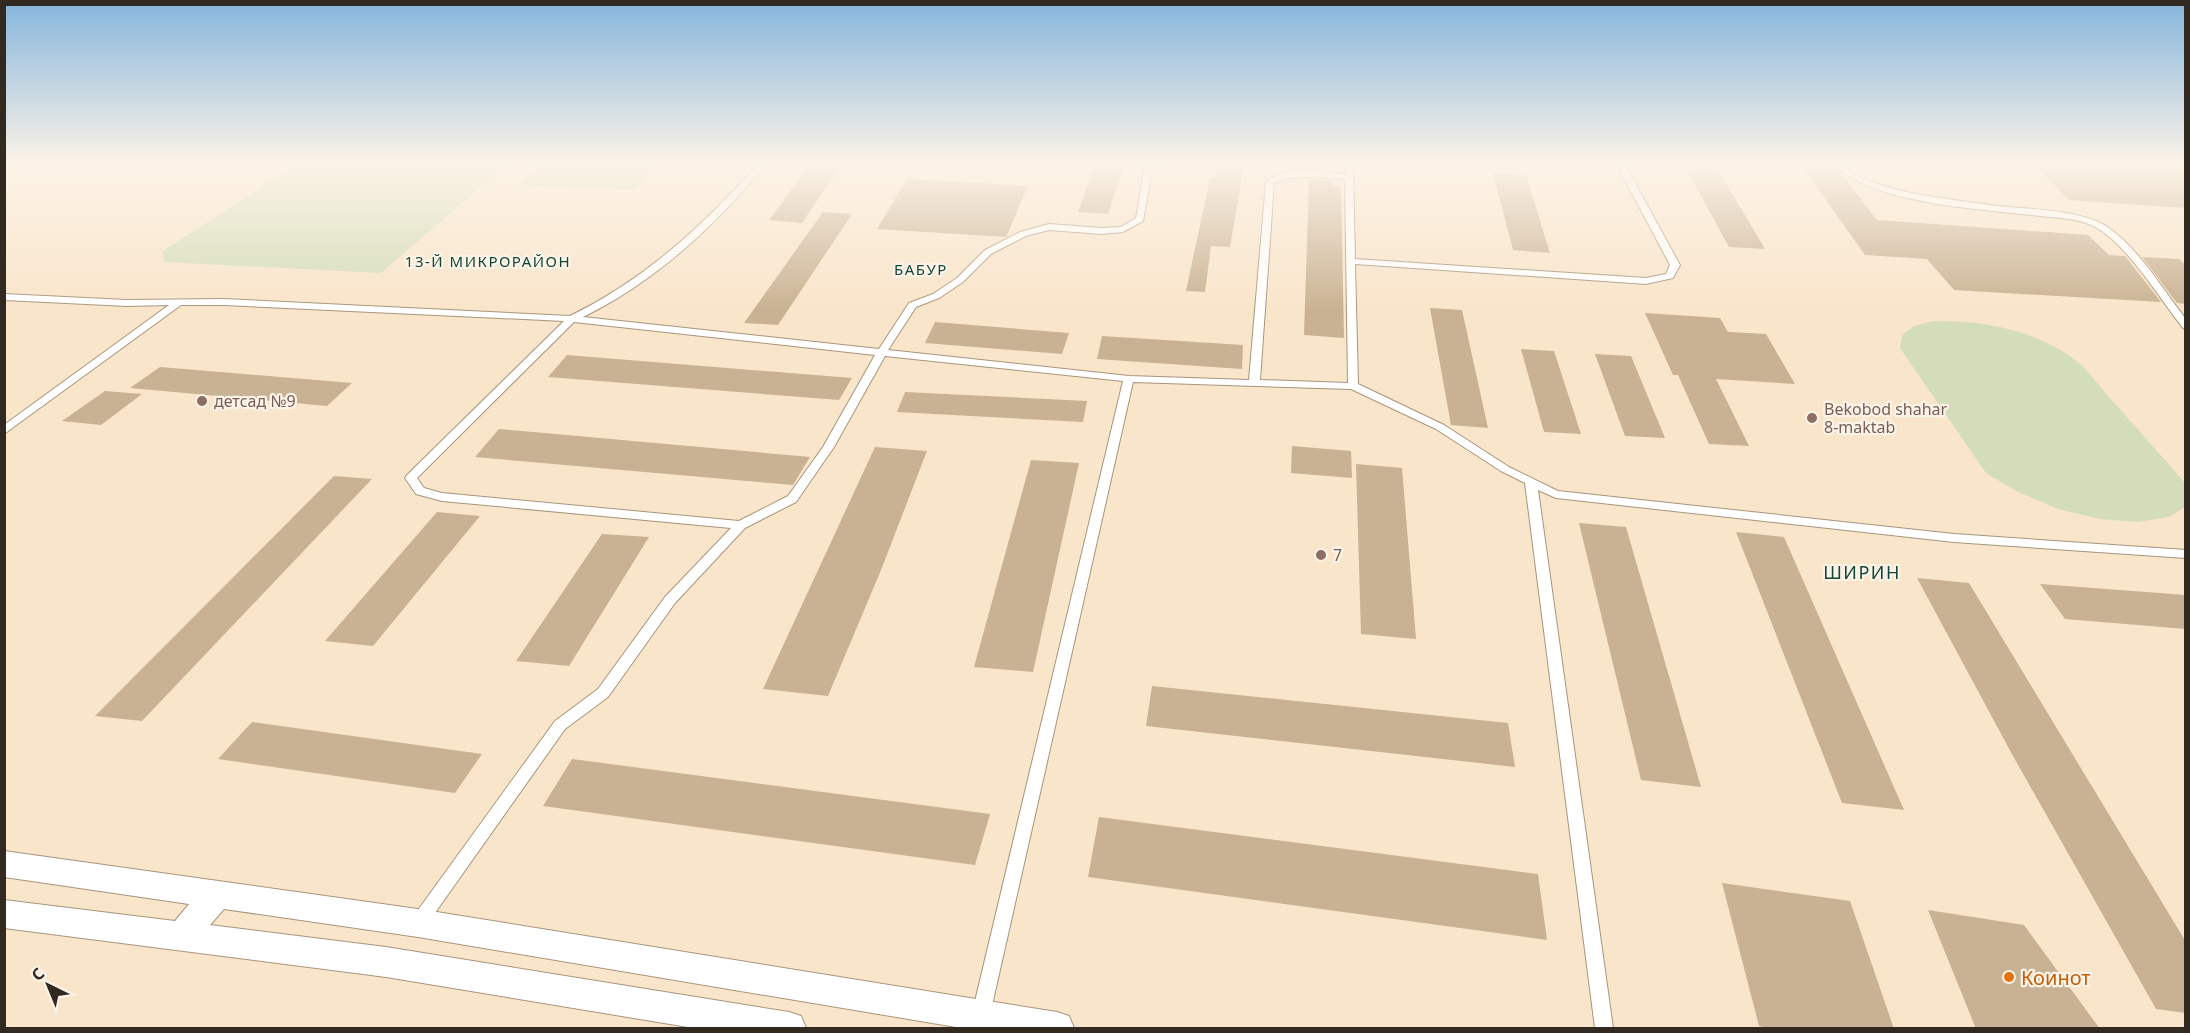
<svg xmlns="http://www.w3.org/2000/svg" width="2190" height="1033" viewBox="0 0 2190 1033" font-family="'Noto Sans',sans-serif">
<style>
.green{fill:#d3ddb9}
.building{fill:#c9b293}
.lines{fill:none;stroke-linecap:round;stroke-linejoin:round}
.lane-casing{stroke:#a7957c;stroke-width:2}
.street-casing{stroke:#a7957c;stroke-width:2}
.lane{fill:#fff;fill-rule:evenodd}
.street{fill:#fff;fill-rule:evenodd}
.education-dot{fill:#8d6e63;stroke:#fcf4e9;stroke-width:2}
.food-dot{fill:#e8710a;stroke:#fcf4e9;stroke-width:2}
.labels{text-anchor:middle;dominant-baseline:central;stroke-width:4.5;stroke-linejoin:round;paint-order:stroke}
.far-neighbourhood-label{font-size:15px;letter-spacing:1.5px;fill:#134637;stroke:#fcf4e9}
.education-label{font-size:16px;fill:#785e54;stroke:#fcf4e9;text-anchor:start}
.neighbourhood-label{font-size:18px;letter-spacing:1.5px;fill:#134637;stroke:#fcf4e9}
.near-food-label{font-size:20px;fill:#c56008;stroke:#fcf4e9;text-anchor:start}
</style>
<rect width="100%" height="100%" fill="#f9e5ca"/>
<!-- green -->
<g class="green">
<polygon points="295,165 506,165 381,273 164,262 163,251"/>
<polygon points="540,165 657,165 634,190 519,185"/>
<path d="M 1934,321 C 1983,320 2034,330 2074,359 C 2087,368 2098,385 2109,397 C 2134,425 2160,454 2185,483 L 2185,507 L 2169,517 L 2139,522 L 2100,519 L 2058,509 L 2018,492 L 1986,473 L 1900,348 L 1902,335 L 1914,326 Z"/>
</g>
<!-- building -->
<g class="building">
<polygon points="810,165 841,165 802,223 769,220"/>
<polygon points="1095,165 1124,165 1108,214 1078,212"/>
<polygon points="1217,165 1244,165 1230,247 1211,246 1205,292 1186,291 1210,178 1216,178"/>
<polygon points="1684,165 1715,165 1765,249 1729,247"/>
<polygon points="1801,165 1832,165 1840,172 1877,220 2088,235 2109,255 2125,256 2161,302 1954,290 1927,259 1865,255"/>
<polygon points="2034,165 2186,165 2186,208 2069,200"/>
<polygon points="1493,173 1526,175 1550,253 1513,250"/>
<polygon points="907,179 1028,186 1006,237 877,229"/>
<polygon points="1309,179 1333,181 1332,186 1341,186 1344,338 1304,335"/>
<polygon points="823,212 852,214 778,325 744,323"/>
<polygon points="2142,257 2179,259 2186,265 2186,304 2177,303"/>
<polygon points="1430,308 1462,310 1488,428 1451,425"/>
<polygon points="1645,313 1720,318 1728,332 1766,334 1795,384 1716,379 1749,446 1709,444 1678,375 1673,375"/>
<polygon points="935,322 1069,333 1062,354 925,343"/>
<polygon points="1102,336 1243,345 1242,369 1097,359"/>
<polygon points="1521,349 1554,351 1581,434 1544,432"/>
<polygon points="1595,354 1631,356 1665,438 1625,436"/>
<polygon points="567,355 852,378 839,400 548,377"/>
<polygon points="160,367 352,383 327,406 130,388"/>
<polygon points="105,391 142,394 101,425 62,421"/>
<polygon points="905,392 1087,401 1083,422 897,412"/>
<polygon points="499,429 810,457 793,485 475,457"/>
<polygon points="1292,446 1351,451 1352,478 1291,473"/>
<polygon points="875,447 927,451 881,570 828,696 763,689"/>
<polygon points="1031,460 1079,463 1033,672 974,667"/>
<polygon points="1356,464 1402,468 1416,639 1361,634"/>
<polygon points="334,476 372,479 142,721 95,716"/>
<polygon points="437,512 480,516 373,646 325,641"/>
<polygon points="1579,523 1626,527 1701,787 1641,780"/>
<polygon points="1736,532 1784,537 1904,810 1842,803"/>
<polygon points="602,534 649,537 569,666 516,661"/>
<polygon points="1917,578 1969,583 2186,942 2186,1013 2156,1009 2013,756"/>
<polygon points="2040,584 2186,595 2186,629 2065,619"/>
<polygon points="1152,686 1508,723 1515,767 1146,726"/>
<polygon points="252,722 482,754 455,793 218,759"/>
<polygon points="572,759 990,814 975,865 543,806"/>
<polygon points="1099,817 1538,874 1547,940 1088,877"/>
<polygon points="1722,883 1850,901 1894,1029 1773,1029 1759,1026"/>
<polygon points="1928,910 2024,925 2100,1029 1976,1029"/>
</g>
<g class="lines">
<defs>
<g id="lane">
<path d="M 757,165 L 765,165 C 716,226 653,283 583,317 L 879,349 L 909,303 L 933,294 L 957,278 L 985,250 L 1020,232 L 1049,224 L 1102,228 L 1121,227 L 1136,218 L 1145,165 L 1153,165 L 1143,221 L 1123,232 L 1102,234 L 1049,230 L 1026,236 L 991,254 L 963,282 L 939,298 L 916,307 L 888,350 L 1129,376 L 1249,380 L 1266,182 C 1285,165 1322,172 1345,174 L 1345,165 L 1353,165 L 1355,259 L 1646,278 L 1666,274 L 1670,265 L 1617,165 L 1625,165 L 1680,265 L 1673,278 L 1646,284 L 1355,264 L 1358,384 L 1444,425 L 1509,467 L 1558,491 L 1954,534 L 2186,550 L 2186,558 L 1954,542 L 1556,498 L 1538,490 L 1613,1028 L 1595,1028 L 1525,483 L 1501,471 L 1436,429 L 1351,389 L 1133,382 L 990,1014 L 987,1020 L 981,1023 L 975,1020 L 972,1014 L 1123,381 L 885,356 L 834,447 L 796,502 L 745,528 L 675,603 L 608,697 L 565,729 L 425,927 L 419,930 L 413,927 L 411,922 L 413,917 L 555,721 L 598,689 L 665,597 L 731,528 L 442,501 L 416,494 L 405,478 L 407,475 L 564,321 L 224,305 L 181,305 L 4,434 L 4,425 L 169,305 L 127,306 L 4,300 L 4,294 L 127,300 L 224,299 L 570,316 C 644,280 703,226 757,165 ZM 1307,177 L 1345,179 L 1348,383 L 1260,380 L 1274,183 L 1285,178 ZM 574,322 L 875,355 L 823,447 L 788,496 L 739,521 L 442,493 L 424,488 L 417,478 Z"/>
<path d="M 1834,165 C 1847,165 1848,171 1858,176 C 1875,184 1893,189 1911,193 C 1939,198 1968,202 1997,206 C 2028,209 2084,210 2109,228 C 2139,249 2163,290 2186,319 L 2186,329 L 2183,328 C 2160,299 2128,246 2097,228 C 2080,218 2058,218 2040,216 C 1984,209 1875,205 1834,165 Z"/>
</g>
<polygon id="street" points="4,851 418,909 1057,1012 1069,1016 1074,1028 962,1028 418,937 224,909 210,925 386,947 789,1012 801,1016 806,1028 694,1028 386,977 4,928 4,900 175,921 189,904 4,877"/>
</defs>
<!-- lane casing -->
<use href="#lane" class="lane-casing"/>
<!-- street casing -->
<use href="#street" class="street-casing"/>
<!-- lane -->
<use href="#lane" class="lane"/>
<!-- street -->
<use href="#street" class="street"/>
</g>
<!-- sky -->
<linearGradient id="sky" x2="0" y2="1"><stop stop-color="#85b5dc"/><stop offset="0.53" stop-color="#fcf3e7"/><stop offset="1" stop-color="#fcf3e7" stop-opacity="0"/></linearGradient>
<rect width="2190" height="310" fill="url(#sky)"/>
<!-- markers -->
<g class="education-dot">
<circle cx="202" cy="401" r="6"/>
<circle cx="1812" cy="418" r="6"/>
<circle cx="1321" cy="555" r="6"/>
</g>
<circle class="food-dot" cx="2009" cy="977" r="6"/>
<g class="labels">
<!-- far-neighbourhood labels -->
<g class="far-neighbourhood-label">
<text x="488" y="261">13-Й МИКРОРАЙОН</text>
<text x="921" y="269">БАБУР</text>
</g>
<!-- education labels -->
<g class="education-label">
<text x="214" y="401">детсад №9</text>
<text x="1824" y="409">Bekobod shahar<tspan x="1824" dy="18">8-maktab</tspan></text>
<text x="1333" y="555">7</text>
</g>
<!-- neighbourhood labels -->
<g class="neighbourhood-label">
<text x="1862" y="572">ШИРИН</text>
</g>
<!-- near-food labels -->
<g class="near-food-label">
<text x="2021" y="977">Коинот</text>
</g>
</g>
<!-- border -->
<rect width="2190" height="1033" fill="none" stroke="#322a20" stroke-width="12"/>
<!-- north arrow -->
<g transform="translate(48 985) rotate(317)" stroke="#fcf4e9" stroke-width="4.5" paint-order="stroke">
<path d="M0-4.5L10 22L0 15L-10 22Z" fill="#322a20"/>
<text y="-9" font-size="16" font-weight="bold" text-anchor="middle" fill="#322a20">С</text>
</g>
</svg>
